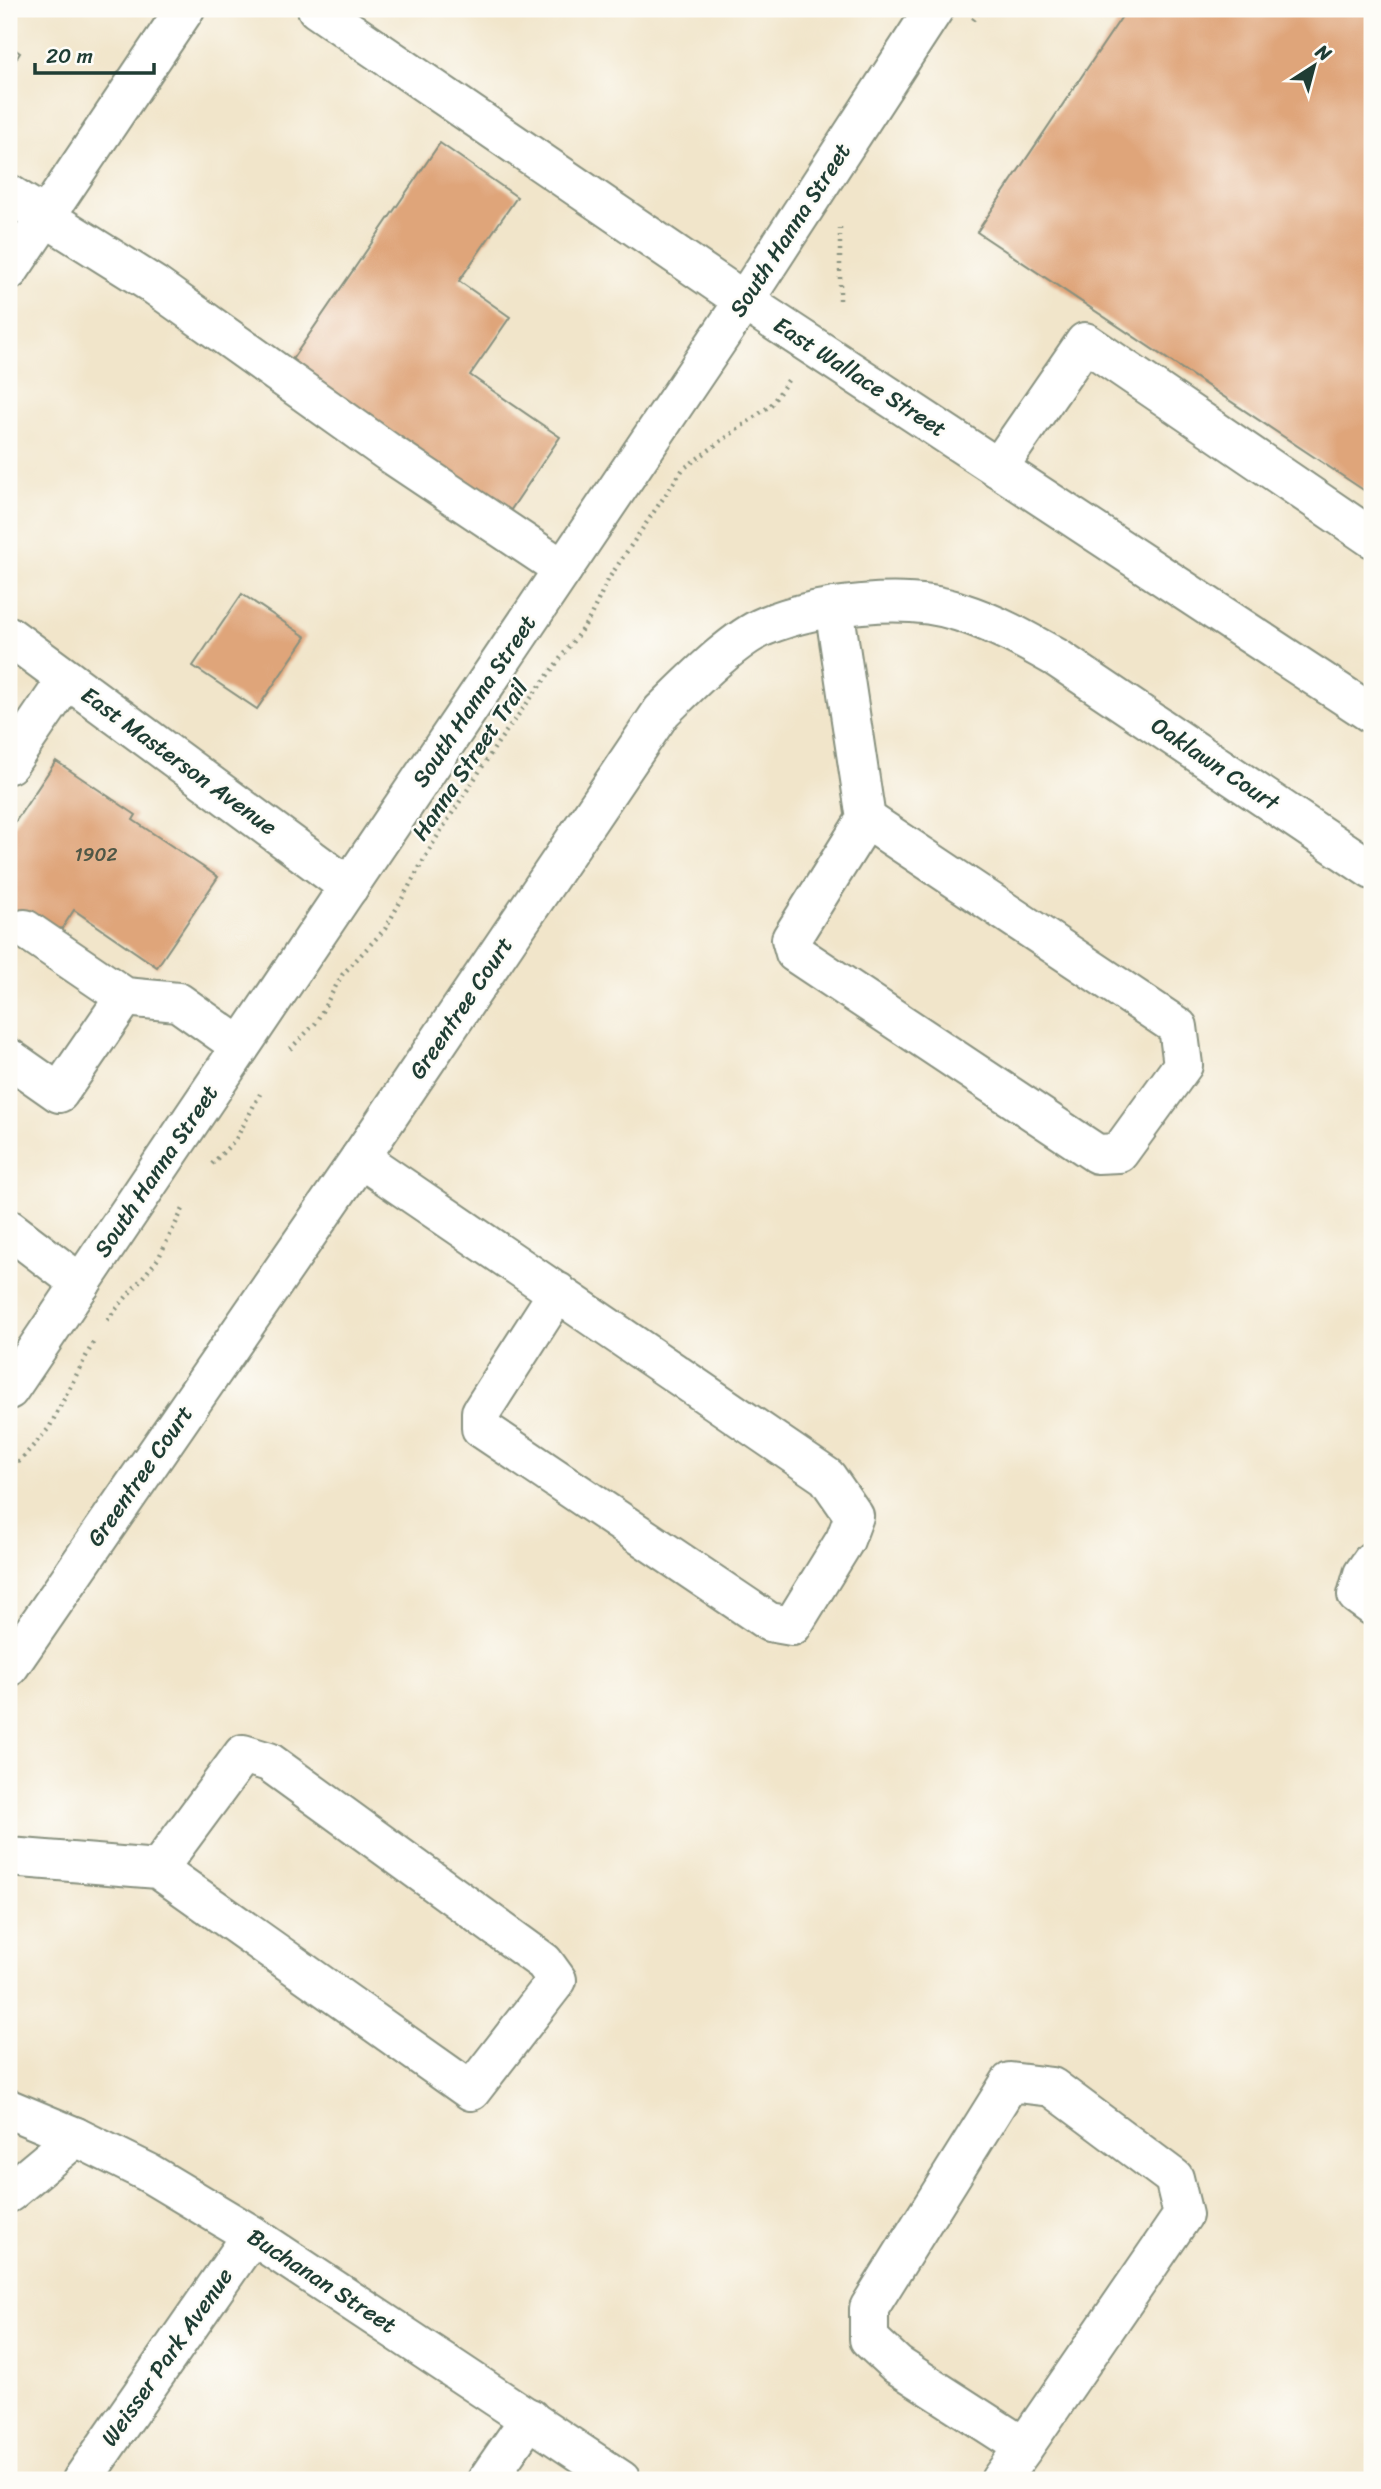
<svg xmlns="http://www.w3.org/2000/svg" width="1381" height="2489" viewBox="0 0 1381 2489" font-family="Sriracha,sans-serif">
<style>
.building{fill:#dfa57a}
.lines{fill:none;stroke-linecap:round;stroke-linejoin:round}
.minor-casing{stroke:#88917f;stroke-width:42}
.path{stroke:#88917f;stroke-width:4.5;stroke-dasharray:2 5;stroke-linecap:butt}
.minor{stroke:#fff;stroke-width:38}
.labels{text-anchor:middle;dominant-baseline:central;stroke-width:5;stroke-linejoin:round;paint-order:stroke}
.number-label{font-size:19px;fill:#4f5746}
.street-label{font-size:23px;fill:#1f3d34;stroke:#fdfcf7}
</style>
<rect width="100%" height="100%" fill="#fdfcf7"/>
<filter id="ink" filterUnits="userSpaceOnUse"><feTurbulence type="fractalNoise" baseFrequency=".0143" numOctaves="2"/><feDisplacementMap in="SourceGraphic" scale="14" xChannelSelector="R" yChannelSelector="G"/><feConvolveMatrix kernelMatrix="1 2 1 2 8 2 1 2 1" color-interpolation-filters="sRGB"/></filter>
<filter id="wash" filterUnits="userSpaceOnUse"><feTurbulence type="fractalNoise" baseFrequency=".00686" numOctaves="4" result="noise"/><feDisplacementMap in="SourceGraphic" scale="28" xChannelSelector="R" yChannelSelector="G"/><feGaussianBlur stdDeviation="1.57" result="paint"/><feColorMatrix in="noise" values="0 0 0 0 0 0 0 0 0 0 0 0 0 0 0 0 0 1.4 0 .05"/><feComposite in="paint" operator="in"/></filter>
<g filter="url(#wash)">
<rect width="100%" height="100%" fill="#f1e5ca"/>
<g id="blocks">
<!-- building -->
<g class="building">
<polygon points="1127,9 1372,9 1371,495 977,232"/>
<polygon points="9,45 20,53 9,70"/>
<polygon points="440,143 517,197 459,281 510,317 470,375 560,437 508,514 289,364"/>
<polygon points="242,594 306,637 257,709 193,666"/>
<polygon points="56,761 136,815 133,820 218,877 157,967 74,910 57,936 32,919 9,954 9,831"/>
</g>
</g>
</g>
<g filter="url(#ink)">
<use href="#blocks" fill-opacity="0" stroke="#88917f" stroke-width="2"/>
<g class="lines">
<defs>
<g id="minor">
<polyline points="317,9 744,301 1372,714"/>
<polyline points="9,194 154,285 388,452 563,569"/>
<polyline points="9,271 185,9"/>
<polyline points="998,468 1085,342 1372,538"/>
<polyline points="834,607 866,819 791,939 795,953 1097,1154 1119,1153 1183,1065 1178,1027 866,819"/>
<polyline points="9,636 349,887"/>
<polyline points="9,764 67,679"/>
<polyline points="25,929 125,997 178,1002 240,1046"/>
<polyline points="9,1058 59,1093 125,997"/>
<polyline points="360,1158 827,1477 854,1516 845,1540 792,1626 769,1622 481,1428 481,1412 558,1292"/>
<polyline points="9,1229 81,1284"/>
<polyline points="9,1390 744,301 934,9"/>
<polyline points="1372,1561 1363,1574 1357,1595 1372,1606"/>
<path d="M 9,1667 L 360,1158 L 662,711 C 688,686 733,639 765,626 C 818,604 906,594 960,612 C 995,623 1025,640 1057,658 L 1372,870"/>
<polyline points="9,1857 158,1869 471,2091 557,1980 544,1962 269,1762 243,1754 158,1869"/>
<polyline points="9,2109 76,2137 147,2172 252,2235 621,2480"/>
<polyline points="9,2193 76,2137"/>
<polyline points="82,2480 252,2235"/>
<polyline points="487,2480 530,2418"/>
<polyline points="1000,2480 1024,2447 1183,2215 1174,2178 1052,2087 1010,2082 869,2308 869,2339 897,2365 1024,2447"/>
</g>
</defs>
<!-- minor casing -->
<use href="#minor" class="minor-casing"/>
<!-- path -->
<g class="path">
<polyline points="973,20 981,9"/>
<polyline points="840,300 840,227"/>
<polyline points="290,1049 315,1024 342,975 385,929 435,840 499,741 588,621 609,578 683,469 771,405 789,379"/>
<polyline points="212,1164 236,1139 260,1094"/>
<polyline points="107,1320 158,1259 184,1207"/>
<polyline points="9,1473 49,1428 95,1339"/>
</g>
<!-- minor -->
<use href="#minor" class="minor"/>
</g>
</g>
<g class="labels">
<!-- number labels -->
<g class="number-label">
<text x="96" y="854">1902</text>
</g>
<!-- street labels -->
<g class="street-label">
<text transform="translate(790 230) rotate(-57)">South Hanna Street</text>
<text transform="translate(860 377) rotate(33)">East Wallace Street</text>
<text transform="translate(474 701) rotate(-56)">South Hanna Street</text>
<text transform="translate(470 760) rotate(-56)">Hanna Street Trail</text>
<text transform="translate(179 761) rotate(36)">East Masterson Avenue</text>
<text transform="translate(1215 764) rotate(34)">Oaklawn Court</text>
<text transform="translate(461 1008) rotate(-56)">Greentree Court</text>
<text transform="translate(156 1171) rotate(-56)">South Hanna Street</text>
<text transform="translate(140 1476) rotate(-55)">Greentree Court</text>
<text transform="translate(322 2281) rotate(33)">Buchanan Street</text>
<text transform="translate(167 2357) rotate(-55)">Weisser Park Avenue</text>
</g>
</g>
<!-- margin -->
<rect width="1381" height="2489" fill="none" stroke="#fdfcf7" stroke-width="35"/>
<!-- north arrow -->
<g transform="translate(1314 66) rotate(36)" stroke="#fdfcf7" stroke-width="5" paint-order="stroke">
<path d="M0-5L12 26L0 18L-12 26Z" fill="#1f3d34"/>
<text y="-10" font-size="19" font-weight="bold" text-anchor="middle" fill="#1f3d34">N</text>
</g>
<!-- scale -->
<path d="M35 63v10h119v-10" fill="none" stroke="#1f3d34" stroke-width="3.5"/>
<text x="46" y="63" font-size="21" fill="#1f3d34" stroke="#fdfcf7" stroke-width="5" paint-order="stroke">20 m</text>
</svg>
